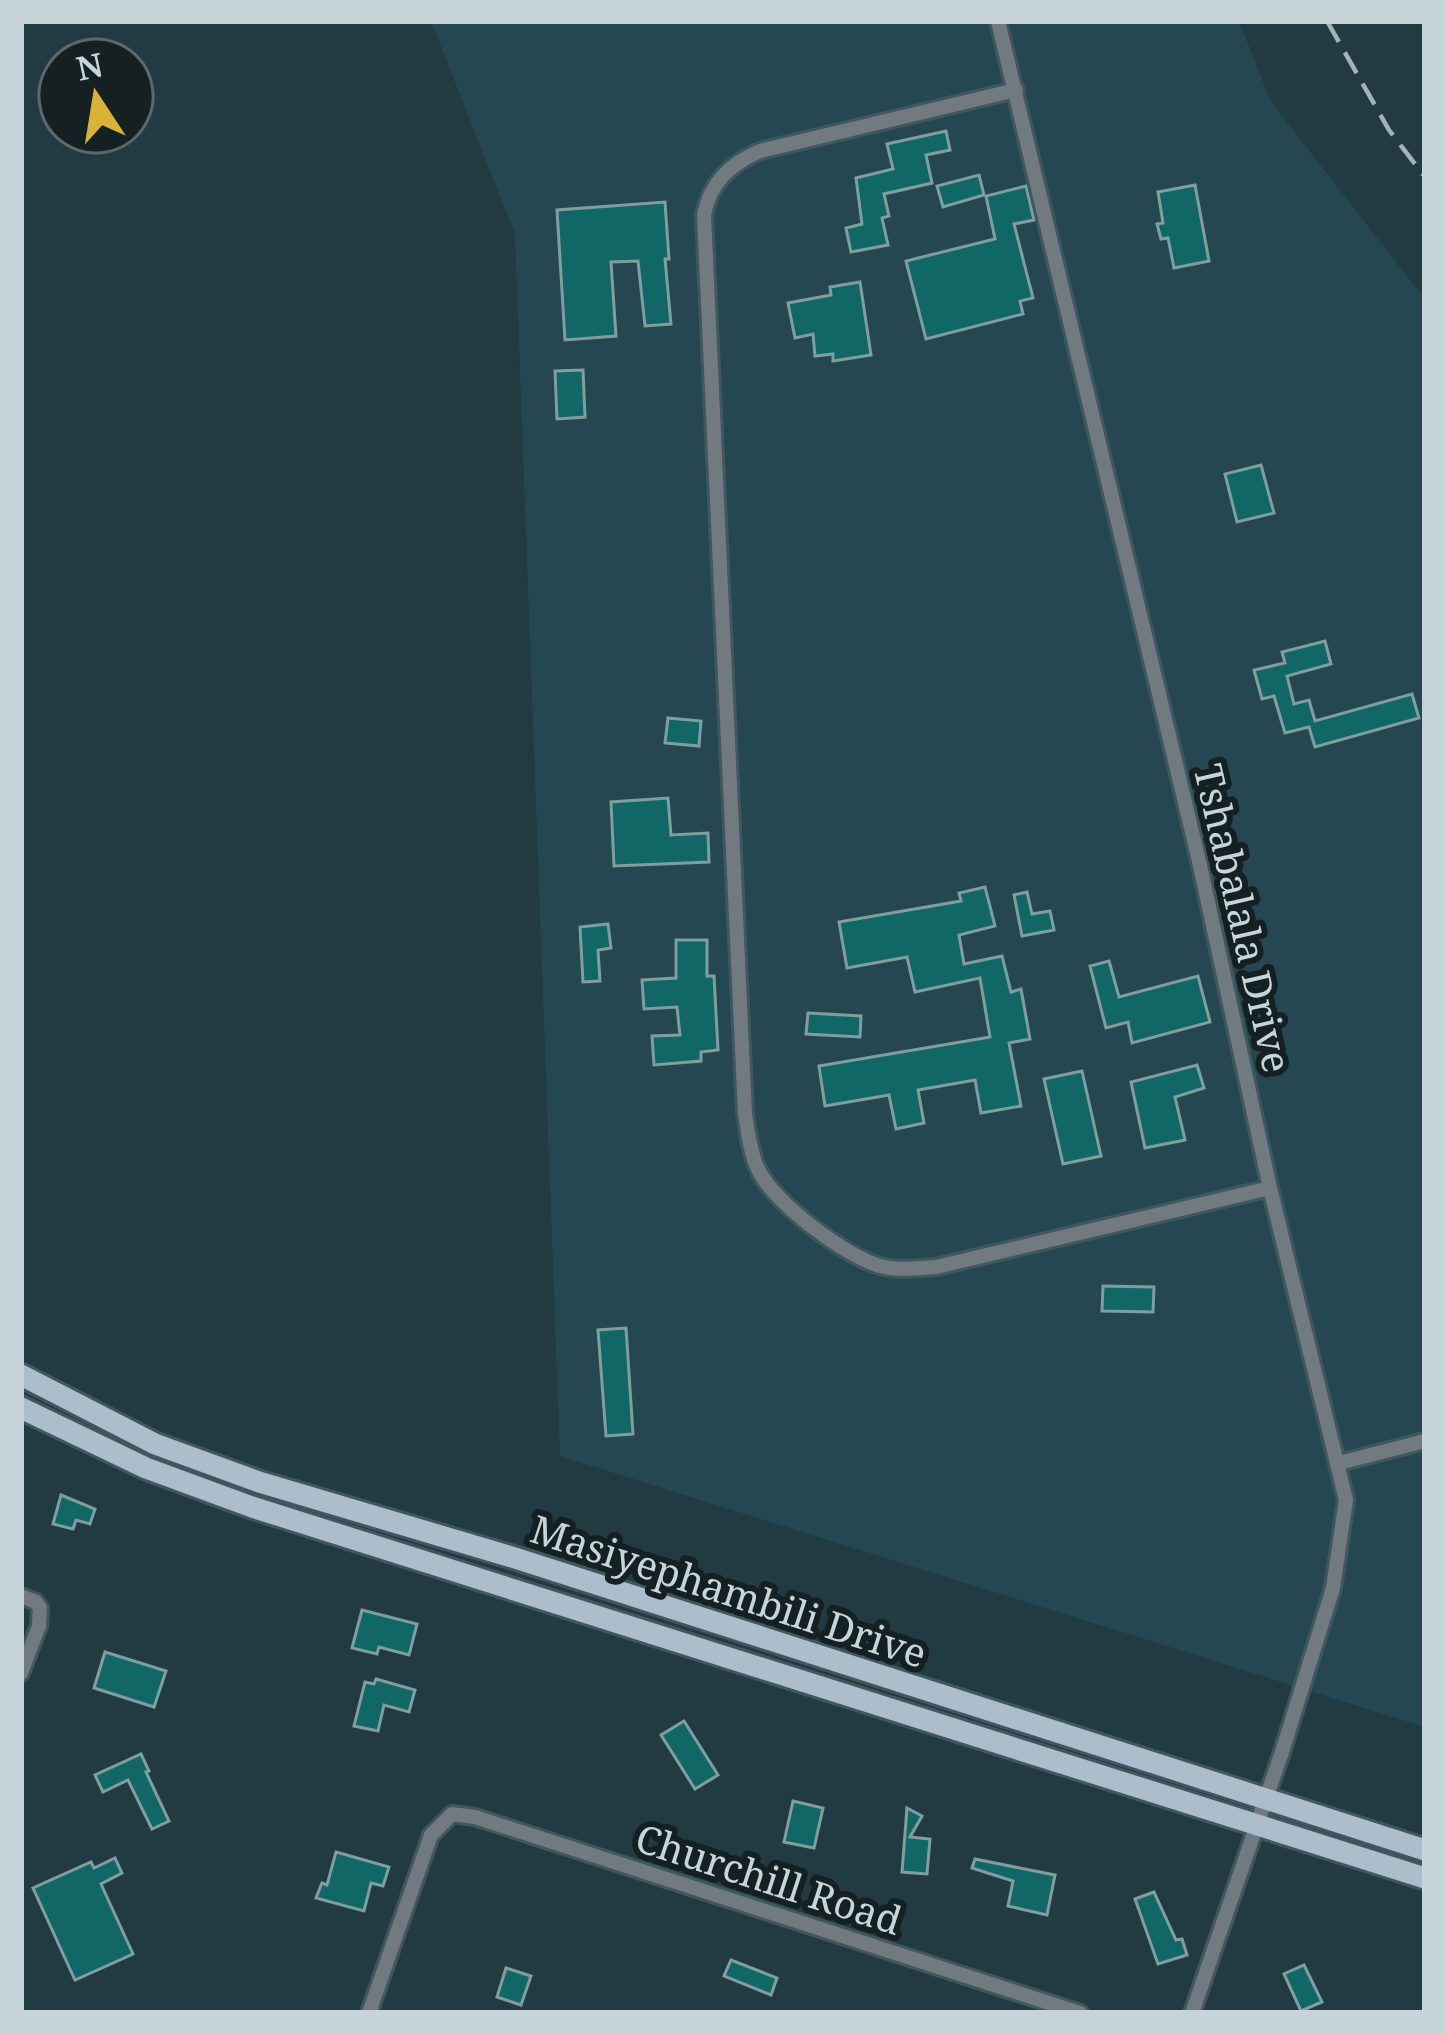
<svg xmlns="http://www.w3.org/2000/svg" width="1446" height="2034" viewBox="0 0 1446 2034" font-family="'Noto Serif',serif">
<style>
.built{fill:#254752}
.building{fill:#116766;stroke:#7f9e9d;stroke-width:3}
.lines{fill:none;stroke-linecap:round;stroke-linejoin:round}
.street-casing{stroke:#40575d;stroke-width:20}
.primary-casing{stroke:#40575d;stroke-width:27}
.street{stroke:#727a81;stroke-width:14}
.primary{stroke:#acbdcc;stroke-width:21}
.rail{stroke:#a3b3b8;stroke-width:4.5;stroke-dasharray:24 12;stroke-linecap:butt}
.labels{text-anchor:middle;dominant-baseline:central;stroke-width:12;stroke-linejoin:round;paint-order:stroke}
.street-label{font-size:39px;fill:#c7d5da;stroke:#152023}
</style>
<rect width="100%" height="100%" fill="#223b42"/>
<!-- built -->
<polygon class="built" points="431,21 1239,21 1271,102 1425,299 1425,1727 560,1456 515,234"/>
<!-- building -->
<g class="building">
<polygon points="946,131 950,150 926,155 932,183 884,194 889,216 882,218 888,245 851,252 846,228 862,224 856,178 893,169 887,144"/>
<polygon points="979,175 984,195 943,207 937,186"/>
<polygon points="1195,185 1209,261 1174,268 1168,238 1161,239 1157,224 1163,223 1158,192"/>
<polygon points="1026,186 1034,220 1014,224 1033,298 1020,301 1023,314 926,339 906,261 995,239 986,196"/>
<polygon points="665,202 669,259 665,259 671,324 645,326 638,261 611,262 616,336 565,340 557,210"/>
<polygon points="860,282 871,355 833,361 833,354 815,356 813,334 795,338 788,303 831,295 830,287"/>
<polygon points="583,370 585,417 557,419 555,371"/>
<polygon points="1261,465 1274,513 1237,522 1225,474"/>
<polygon points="1325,641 1331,664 1287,676 1294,704 1309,700 1315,721 1412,694 1419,718 1315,747 1309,727 1285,733 1274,696 1262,699 1254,670 1285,663 1282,652"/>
<polygon points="668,718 701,721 699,746 665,743"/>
<polygon points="668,798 671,835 708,833 709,862 614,866 611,802"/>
<polygon points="985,887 995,926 959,935 964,964 1002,956 1011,992 1021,989 1030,1039 1009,1043 1021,1106 981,1113 975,1080 918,1090 924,1123 896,1129 889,1095 825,1106 819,1066 990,1037 980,978 915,992 907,957 847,968 839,922 961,901 959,893"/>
<polygon points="1027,892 1032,914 1050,911 1054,930 1022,936 1014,895"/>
<polygon points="608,924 611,948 598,950 600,981 583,982 580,927"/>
<polygon points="676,940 707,940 707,976 714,976 718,1050 701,1052 701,1061 654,1065 652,1036 680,1035 677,1007 644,1009 642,980 676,978"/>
<polygon points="1109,961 1119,997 1198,976 1210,1022 1132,1043 1128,1022 1106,1028 1090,966"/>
<polygon points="808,1013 861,1016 860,1037 806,1034"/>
<polygon points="1197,1065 1204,1088 1175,1097 1185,1140 1145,1148 1131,1082"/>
<polygon points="1082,1071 1101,1156 1063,1164 1044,1079"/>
<polygon points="1103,1286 1154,1287 1153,1312 1102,1311"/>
<polygon points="626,1328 633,1434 606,1436 598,1330"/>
<polygon points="61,1495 95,1509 90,1524 76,1520 73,1529 53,1524"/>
<polygon points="362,1610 417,1624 409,1655 379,1647 377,1654 352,1648"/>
<polygon points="105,1652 166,1671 154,1707 94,1688"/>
<polygon points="376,1679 415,1690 409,1712 384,1705 378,1731 354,1726 365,1682 374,1684"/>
<polygon points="684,1721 718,1775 695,1789 661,1735"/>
<polygon points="141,1754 149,1771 146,1772 169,1821 152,1829 128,1780 103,1792 95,1775"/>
<polygon points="793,1801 823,1808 814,1848 784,1842"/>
<polygon points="907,1808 922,1816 910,1837 930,1839 927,1874 902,1872"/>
<polygon points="336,1852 389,1867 383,1886 371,1883 364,1911 316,1898 322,1883 327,1885"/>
<polygon points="115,1858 122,1873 101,1884 133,1954 75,1980 33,1888 91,1862 94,1868"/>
<polygon points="975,1859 1055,1875 1047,1915 1008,1906 1013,1881 972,1868"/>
<polygon points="1154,1892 1176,1940 1182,1939 1187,1955 1158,1964 1135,1899"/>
<polygon points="731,1960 777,1978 771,1995 724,1976"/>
<polygon points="1304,1965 1322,2002 1301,2011 1284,1974"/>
<polygon points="506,1968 531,1976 521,2005 497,1997"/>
</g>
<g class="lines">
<defs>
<g id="street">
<polyline points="998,21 1199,861 1270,1188 1346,1500 1333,1588 1282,1752 1192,2013"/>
<path d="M 1016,90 L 760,151 C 730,164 710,183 704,215 L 745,1114 C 748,1132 750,1152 758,1169 C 773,1202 845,1256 880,1266 C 898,1271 918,1268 936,1267 L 1270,1188"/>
<polyline points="1339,1463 1425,1441"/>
<polyline points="21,1596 36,1602 40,1608 39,1626 21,1673"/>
<polyline points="369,2013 431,1835 452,1814 475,1817 1080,2013"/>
</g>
<g id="primary">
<polyline points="21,1375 155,1444 259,1482 515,1558 1425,1850"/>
<polyline points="21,1408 146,1468 252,1507 1425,1878"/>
</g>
</defs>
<!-- street casing -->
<use href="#street" class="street-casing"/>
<!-- primary casing -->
<use href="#primary" class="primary-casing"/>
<!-- street -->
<use href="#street" class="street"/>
<!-- primary -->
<use href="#primary" class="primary"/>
<!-- rail -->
<polyline class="rail" points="1327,21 1389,130 1425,177"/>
</g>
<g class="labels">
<!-- street labels -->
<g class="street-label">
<text transform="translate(1244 918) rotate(77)">Tshabalala Drive</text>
<text transform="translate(729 1590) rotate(18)">Masiyephambili Drive</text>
<text transform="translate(769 1878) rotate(18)">Churchill Road</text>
</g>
</g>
<!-- border -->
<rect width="1446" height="2034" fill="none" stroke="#c7d5da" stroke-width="48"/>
<!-- north arrow -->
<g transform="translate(96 96) rotate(348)"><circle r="57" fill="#152023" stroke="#5c686c" stroke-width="3"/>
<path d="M0-9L21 45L0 30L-21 45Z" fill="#d9b334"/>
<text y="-18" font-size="33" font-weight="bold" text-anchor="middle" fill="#c7d5da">N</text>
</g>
</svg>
